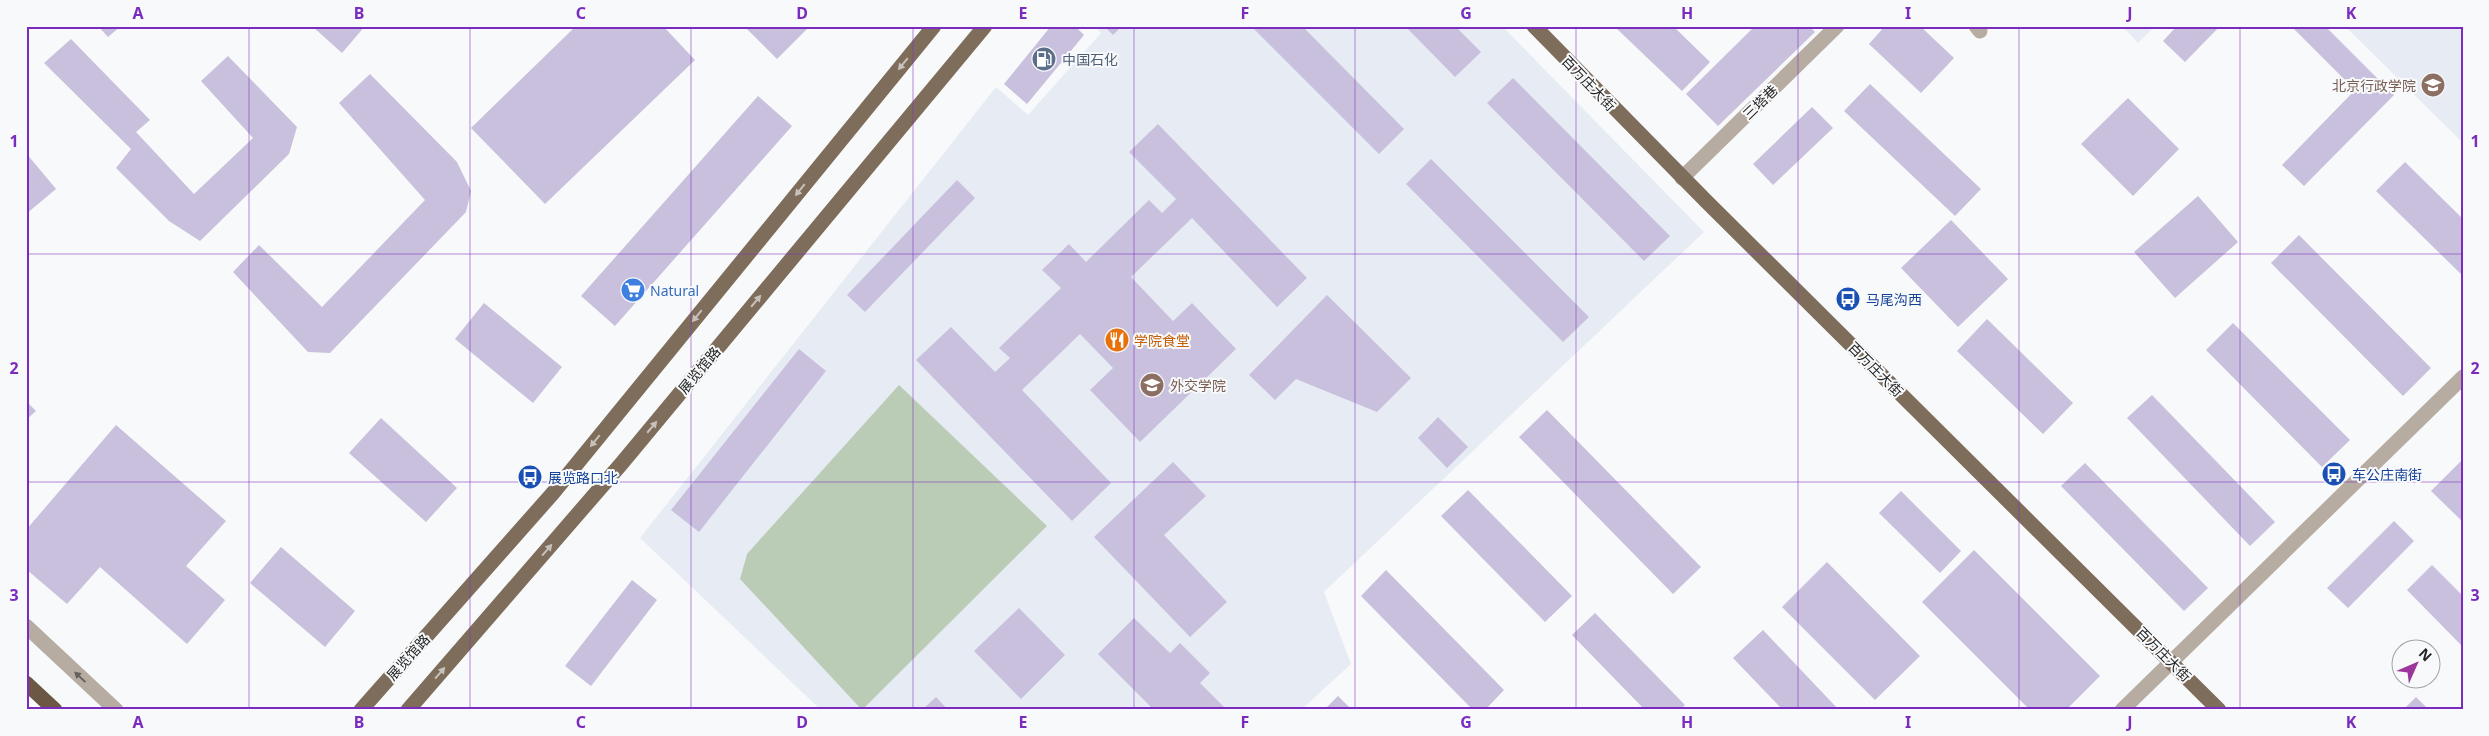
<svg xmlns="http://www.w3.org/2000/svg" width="2489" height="736" viewBox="0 0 2489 736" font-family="'Noto Sans','Noto Sans SC',sans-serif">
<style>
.built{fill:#e7ecf4}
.green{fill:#bbccb6}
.building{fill:#c8c0dc}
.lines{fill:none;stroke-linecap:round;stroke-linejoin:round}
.minor{stroke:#b6aca2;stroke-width:15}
.major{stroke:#7f6d5c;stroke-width:15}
.highway{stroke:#6b5743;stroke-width:15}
.oneway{fill:#c8c1bb}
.oneway2{fill:#65615d}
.grid{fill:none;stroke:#7b2cbf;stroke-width:1;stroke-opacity:0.55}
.labels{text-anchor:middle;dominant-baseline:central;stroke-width:4;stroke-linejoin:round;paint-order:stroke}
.service-label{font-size:14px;fill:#4e5e75;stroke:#f8f9fa;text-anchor:start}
.street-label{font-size:14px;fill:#232324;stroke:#f8f9fa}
.education-label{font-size:14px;fill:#785e54;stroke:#f8f9fa;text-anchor:end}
.shop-label{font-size:14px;fill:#366cbe;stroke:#f8f9fa;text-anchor:start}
.transit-label{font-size:14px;fill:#164399;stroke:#f8f9fa;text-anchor:start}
.food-label{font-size:14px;fill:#c56008;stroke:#f8f9fa;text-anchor:start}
.neatline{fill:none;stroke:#7b2cbf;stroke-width:2}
.grid-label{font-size:16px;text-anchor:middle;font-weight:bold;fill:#7b2cbf}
</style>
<rect width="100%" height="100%" fill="#f8f9fa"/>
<!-- built -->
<g class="built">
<polygon points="1095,26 1502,26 1704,232 1324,592 1351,664 1301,710 821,710 640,538 996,87 1028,115 1101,33"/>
<polygon points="2122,26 2155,26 2138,43"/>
<polygon points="2345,26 2463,26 2463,143"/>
</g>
<!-- green -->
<polygon class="green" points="899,385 1047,526 862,710 740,579 747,554"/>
<!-- building -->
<g class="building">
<polygon points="98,26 121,26 108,37"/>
<polygon points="312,26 365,26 342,53"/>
<polygon points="576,26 663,26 695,60 545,204 471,128"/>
<polygon points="744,26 810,26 777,59"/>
<polygon points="1051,26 1075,26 1084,35 1027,104 1004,84"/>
<polygon points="1104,26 1122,26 1113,35"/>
<polygon points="1251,26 1302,26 1404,129 1379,154"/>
<polygon points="1405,26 1455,26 1481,52 1455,77"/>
<polygon points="1614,26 1673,26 1710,62 1682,91"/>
<polygon points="1755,26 1809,26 1815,32 1718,126 1686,94"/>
<polygon points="1885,26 1920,26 1954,58 1921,93 1869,44"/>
<polygon points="2177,26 2220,26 2185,62 2163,41"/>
<polygon points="2291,26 2325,26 2394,95 2304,186 2282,165 2355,90"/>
<polygon points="71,39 150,120 136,132 194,194 253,138 201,81 228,56 297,127 289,154 200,241 169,221 116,168 131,149 44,63"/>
<polygon points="370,74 457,162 471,191 466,212 330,353 308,352 233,272 259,245 322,307 425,200 339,103"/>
<polygon points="1513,78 1670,236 1644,261 1487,103"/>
<polygon points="1870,84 1981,189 1955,216 1844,111"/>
<polygon points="758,96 792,126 615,326 581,296"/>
<polygon points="2128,98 2179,149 2133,196 2081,144"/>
<polygon points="1812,107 1833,128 1773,185 1753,164"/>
<polygon points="1158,124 1307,278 1277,307 1192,218 1131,277 1173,321 1192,303 1236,349 1140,442 1090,390 1113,368 1080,334 1022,390 1111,483 1072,521 916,360 951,327 995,372 1010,358 999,348 1061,288 1042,270 1069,244 1086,262 1149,200 1162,213 1176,199 1129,152"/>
<polygon points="26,153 56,189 26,214"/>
<polygon points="1431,159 1589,317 1563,342 1406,184"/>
<polygon points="2405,162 2463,219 2463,276 2376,191"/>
<polygon points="957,180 975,198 865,312 847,295"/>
<polygon points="2198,196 2238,242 2175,298 2134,252"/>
<polygon points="1951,220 2008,279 1958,327 1901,268"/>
<polygon points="2299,235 2431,368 2403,396 2271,263"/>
<polygon points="1327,295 1411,378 1377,412 1296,379 1275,400 1249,375"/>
<polygon points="484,303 562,367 533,403 455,339"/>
<polygon points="1987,319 2073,403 2043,434 1957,351"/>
<polygon points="2233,323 2350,440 2322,467 2206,350"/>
<polygon points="799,349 826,371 699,532 671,510"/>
<polygon points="2152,395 2275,522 2250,546 2127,418"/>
<polygon points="26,401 36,411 26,420"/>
<polygon points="1547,410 1701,567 1673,594 1519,437"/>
<polygon points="1438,417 1468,447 1447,468 1418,438"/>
<polygon points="381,418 457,488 426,522 349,453"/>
<polygon points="116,425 226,521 186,566 225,600 187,644 100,567 67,604 26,569 26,530"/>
<polygon points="2463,459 2463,522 2431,491"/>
<polygon points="1173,462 1206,496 1164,535 1227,602 1190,637 1094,537"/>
<polygon points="2085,463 2208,588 2184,611 2061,486"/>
<polygon points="1468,490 1572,596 1545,622 1441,516"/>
<polygon points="1901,491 1961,551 1940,573 1879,513"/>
<polygon points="2394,521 2414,541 2348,608 2327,588"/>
<polygon points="281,547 355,611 325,647 250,583"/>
<polygon points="1974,550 2100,676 2066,710 2030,710 1922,602"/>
<polygon points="1827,562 1920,656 1875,700 1782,607"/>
<polygon points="2432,565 2463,596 2463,647 2407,590"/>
<polygon points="1386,570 1504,690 1485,710 1473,710 1361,596"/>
<polygon points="632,580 657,600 591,686 565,666"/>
<polygon points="1019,608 1065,655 1021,699 974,651"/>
<polygon points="1595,613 1685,705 1680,710 1645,710 1572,635"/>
<polygon points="1134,618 1170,653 1180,643 1210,673 1200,683 1227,710 1154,710 1098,654"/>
<polygon points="1763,630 1839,710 1783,710 1733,658"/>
<polygon points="1338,696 1352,710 1324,710"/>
<polygon points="936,697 948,710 922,710"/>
<polygon points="2416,697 2429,710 2403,710"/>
</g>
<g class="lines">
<!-- minor -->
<g class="minor">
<polyline points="1976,26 1980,31"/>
<polyline points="1682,178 1837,26"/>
<polyline points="26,626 116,710"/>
<polyline points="2122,710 2463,377"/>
</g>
<!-- major -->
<g class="major">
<polyline points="1534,26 1706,201 2219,710"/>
<polyline points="361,710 553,493 934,26"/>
<polyline points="408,710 622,463 985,26"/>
</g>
<!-- highway -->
<polyline class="highway" points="26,683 55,710"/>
</g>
<!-- one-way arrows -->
<defs><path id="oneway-solid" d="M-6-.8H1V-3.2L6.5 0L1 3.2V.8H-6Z" transform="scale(1.25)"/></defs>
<g class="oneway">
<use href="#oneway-solid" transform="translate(903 64) rotate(129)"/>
<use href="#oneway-solid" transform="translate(800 190) rotate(129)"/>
<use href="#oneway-solid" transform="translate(756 301) rotate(-50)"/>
<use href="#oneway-solid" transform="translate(697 316) rotate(129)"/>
<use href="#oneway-solid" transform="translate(652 427) rotate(-50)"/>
<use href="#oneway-solid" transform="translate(595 441) rotate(129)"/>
<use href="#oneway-solid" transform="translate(547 550) rotate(-49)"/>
<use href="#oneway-solid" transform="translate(440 673) rotate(-49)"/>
</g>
<use class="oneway2" href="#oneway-solid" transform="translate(80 677) rotate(-137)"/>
<!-- grid -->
<path class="grid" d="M 249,26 L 249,710M 470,26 L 470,710M 691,26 L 691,710M 913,26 L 913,710M 1134,26 L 1134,710M 1355,26 L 1355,710M 1576,26 L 1576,710M 1798,26 L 1798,710M 2019,26 L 2019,710M 2240,26 L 2240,710M 26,254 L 2463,254M 26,482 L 2463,482"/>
<!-- icons -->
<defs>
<symbol id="fuel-disc" viewBox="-11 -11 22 22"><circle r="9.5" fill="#5c6f8a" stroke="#f8f9fa"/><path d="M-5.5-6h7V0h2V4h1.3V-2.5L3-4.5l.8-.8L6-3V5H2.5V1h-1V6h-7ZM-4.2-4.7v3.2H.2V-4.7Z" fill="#fff"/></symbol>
<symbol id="university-disc" viewBox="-11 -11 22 22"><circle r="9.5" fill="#8d6e63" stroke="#f8f9fa"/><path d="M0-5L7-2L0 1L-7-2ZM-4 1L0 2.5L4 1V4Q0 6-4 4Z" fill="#fff"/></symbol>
<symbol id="supermarket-disc" viewBox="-11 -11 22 22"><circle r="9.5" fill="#3f7fe0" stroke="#f8f9fa"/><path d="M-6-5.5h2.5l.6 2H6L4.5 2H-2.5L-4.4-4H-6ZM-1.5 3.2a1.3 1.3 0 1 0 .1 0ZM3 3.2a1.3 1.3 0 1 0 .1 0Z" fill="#fff"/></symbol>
<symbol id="bus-disc" viewBox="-11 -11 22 22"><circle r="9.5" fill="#1a4fb4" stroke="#f8f9fa"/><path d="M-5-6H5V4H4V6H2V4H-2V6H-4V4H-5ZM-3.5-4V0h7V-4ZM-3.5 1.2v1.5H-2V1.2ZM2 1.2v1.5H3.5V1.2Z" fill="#fff"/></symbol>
<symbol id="restaurant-disc" viewBox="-11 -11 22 22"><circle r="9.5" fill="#e8710a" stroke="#f8f9fa"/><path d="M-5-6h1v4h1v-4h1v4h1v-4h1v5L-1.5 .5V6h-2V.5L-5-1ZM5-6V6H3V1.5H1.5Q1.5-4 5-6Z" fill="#fff"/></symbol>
</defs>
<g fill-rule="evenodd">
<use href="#fuel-disc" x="1030" y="45" width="28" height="28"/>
<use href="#university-disc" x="2419" y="71" width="28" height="28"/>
<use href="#supermarket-disc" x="619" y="276" width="28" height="28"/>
<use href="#bus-disc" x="1834" y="285" width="28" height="28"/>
<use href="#restaurant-disc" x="1103" y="326" width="28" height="28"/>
<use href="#university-disc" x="1138" y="371" width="28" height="28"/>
<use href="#bus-disc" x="2320" y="460" width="28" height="28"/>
<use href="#bus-disc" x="516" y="463" width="28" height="28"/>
</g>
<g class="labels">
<!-- service labels -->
<g class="service-label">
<text x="1062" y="59">中国石化</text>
</g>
<!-- street labels -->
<g class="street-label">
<text transform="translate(1589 83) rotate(46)">百万庄大街</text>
<text transform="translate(1760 102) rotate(-44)">三塔巷</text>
<text transform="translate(1876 369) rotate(45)">百万庄大街</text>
<text transform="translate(699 370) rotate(-50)">展览馆路</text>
<text transform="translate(2164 654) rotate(45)">百万庄大街</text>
<text transform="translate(408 657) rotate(-48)">展览馆路</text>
</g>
<!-- education labels -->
<g class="education-label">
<text x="2416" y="85">北京行政学院</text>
<text x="1170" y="385" text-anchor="start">外交学院</text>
</g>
<!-- shop labels -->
<g class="shop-label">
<text x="650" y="290">Natural</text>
</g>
<!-- transit labels -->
<g class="transit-label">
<text x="1866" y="299">马尾沟西</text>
<text x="2352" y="474">车公庄南街</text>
<text x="548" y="477">展览路口北</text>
</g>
<!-- food labels -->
<g class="food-label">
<text x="1134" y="340">学院食堂</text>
</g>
</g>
<!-- border -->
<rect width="2489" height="736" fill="none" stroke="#f8f9fa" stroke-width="55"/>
<!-- north arrow -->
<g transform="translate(2416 664) rotate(45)"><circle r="24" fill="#f8f9fa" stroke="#a3a3a4"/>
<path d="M0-4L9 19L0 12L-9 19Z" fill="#9d369a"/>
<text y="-8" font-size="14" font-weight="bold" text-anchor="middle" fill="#232324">N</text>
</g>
<rect x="28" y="28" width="2434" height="680" class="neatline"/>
<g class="grid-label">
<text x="138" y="19">A</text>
<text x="359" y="19">B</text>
<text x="581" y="19">C</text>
<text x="802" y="19">D</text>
<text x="1023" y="19">E</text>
<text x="1245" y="19">F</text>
<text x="1466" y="19">G</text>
<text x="1687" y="19">H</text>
<text x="1908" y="19">I</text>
<text x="2130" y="19">J</text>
<text x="2351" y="19">K</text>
<text x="14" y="147">1</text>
<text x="2475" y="147">1</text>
<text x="14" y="374">2</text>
<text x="2475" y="374">2</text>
<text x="14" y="601">3</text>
<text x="2475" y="601">3</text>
<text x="138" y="728">A</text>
<text x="359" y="728">B</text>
<text x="581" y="728">C</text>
<text x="802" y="728">D</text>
<text x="1023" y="728">E</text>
<text x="1245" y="728">F</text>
<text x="1466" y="728">G</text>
<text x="1687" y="728">H</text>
<text x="1908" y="728">I</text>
<text x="2130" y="728">J</text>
<text x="2351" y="728">K</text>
</g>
</svg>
